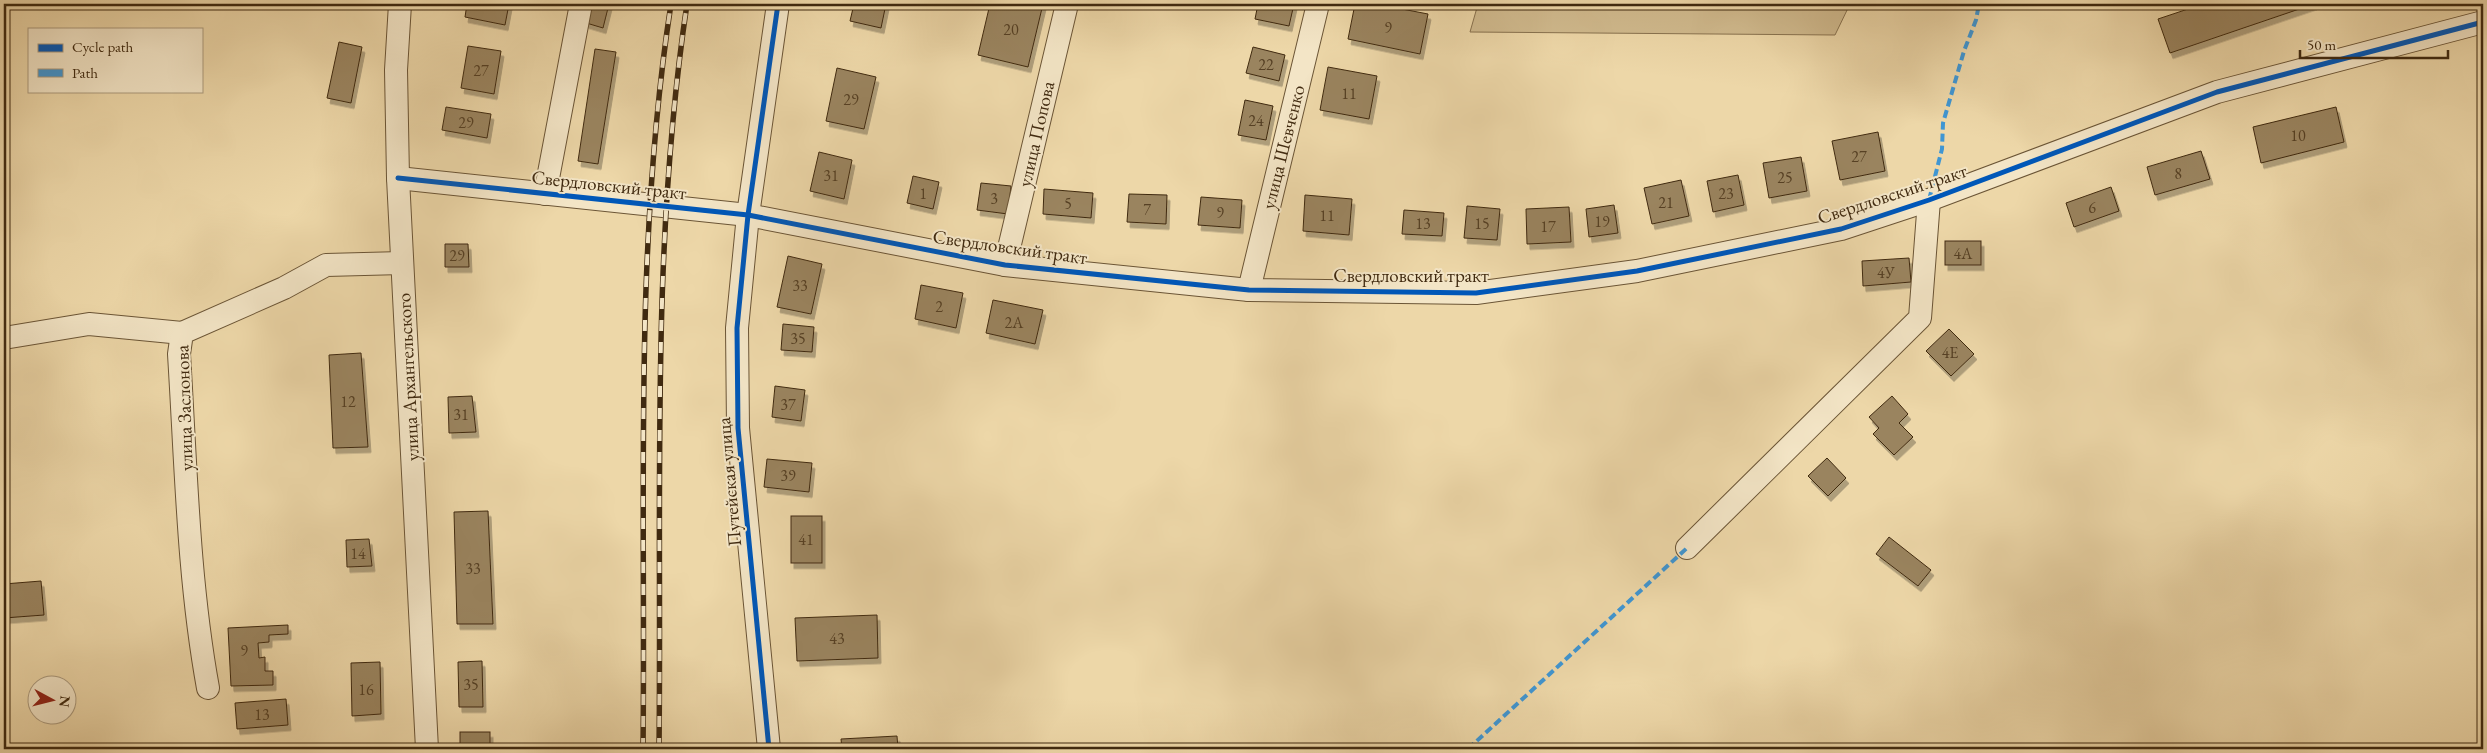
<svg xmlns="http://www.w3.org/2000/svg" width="2487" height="753" viewBox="0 0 2487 753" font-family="'EB Garamond',serif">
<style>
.green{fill:#d0ba8e;stroke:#88724f}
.building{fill:#9a845f;stroke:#402a10;filter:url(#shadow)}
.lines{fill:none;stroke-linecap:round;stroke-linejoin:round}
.minor-casing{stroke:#6b5536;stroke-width:24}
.minor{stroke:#f3e5c6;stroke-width:22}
.rail-casing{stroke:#402a10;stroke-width:5.5}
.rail{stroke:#f3e5c6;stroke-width:4;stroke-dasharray:11;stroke-linecap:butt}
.quiet{stroke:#3f96d3;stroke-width:4;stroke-dasharray:8 4;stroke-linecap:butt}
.cycleway-casing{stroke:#f3e5c6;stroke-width:8}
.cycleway{stroke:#0057b8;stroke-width:5}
.labels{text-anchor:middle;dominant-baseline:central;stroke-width:4;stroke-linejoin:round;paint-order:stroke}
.number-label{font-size:16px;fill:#564024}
.street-label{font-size:19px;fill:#402a10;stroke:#f3e5c6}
</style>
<defs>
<filter id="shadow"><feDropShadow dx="3" dy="5.5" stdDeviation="0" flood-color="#0004"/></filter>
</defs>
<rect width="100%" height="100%" fill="#edd7a8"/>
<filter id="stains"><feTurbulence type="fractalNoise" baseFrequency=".004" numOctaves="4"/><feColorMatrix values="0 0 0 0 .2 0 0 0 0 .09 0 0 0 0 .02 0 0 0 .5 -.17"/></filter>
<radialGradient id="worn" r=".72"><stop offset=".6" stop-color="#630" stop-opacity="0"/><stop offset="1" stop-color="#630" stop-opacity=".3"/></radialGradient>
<!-- green -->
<polygon class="green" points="1478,4 1850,4 1835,35 1470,32"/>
<!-- building -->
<g class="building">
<polygon points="467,4 509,4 505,25 465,17"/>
<polygon points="588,4 609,4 603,28 583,22"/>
<polygon points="854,4 886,4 881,28 850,21"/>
<polygon points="990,4 1043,4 1028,67 978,55"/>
<polygon points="1258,4 1294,4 1289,26 1255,19"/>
<polygon points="1355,4 1376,4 1428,14 1420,54 1348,39"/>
<polygon points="2203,4 2314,4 2170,53 2158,19"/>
<polygon points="339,42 362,47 351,103 327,98"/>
<polygon points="468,46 501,51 494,94 461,88"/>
<polygon points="1253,47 1285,55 1279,81 1246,73"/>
<polygon points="595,49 616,52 598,164 578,161"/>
<polygon points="1328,67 1377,76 1369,119 1320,110"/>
<polygon points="837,68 876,77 864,129 826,121"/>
<polygon points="1245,100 1273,106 1266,140 1238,135"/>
<polygon points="446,107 491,114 487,138 442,130"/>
<polygon points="2336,107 2344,142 2261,163 2253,127"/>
<polygon points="1878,132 1885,171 1840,180 1832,141"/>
<polygon points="2201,151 2210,179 2155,195 2147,167"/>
<polygon points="819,152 852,160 844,199 810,191"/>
<polygon points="1801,157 1807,191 1769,198 1763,163"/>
<polygon points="1738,175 1744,205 1713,212 1707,181"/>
<polygon points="913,176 939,182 933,209 907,203"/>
<polygon points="1681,180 1689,216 1652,224 1644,188"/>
<polygon points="981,183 1011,186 1008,214 977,210"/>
<polygon points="2111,187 2119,211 2074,227 2066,203"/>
<polygon points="1044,189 1093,193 1091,218 1043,214"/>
<polygon points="1129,194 1167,195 1166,224 1127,222"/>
<polygon points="1305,195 1352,199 1349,235 1303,231"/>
<polygon points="1201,197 1242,200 1240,228 1198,225"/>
<polygon points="1614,205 1618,233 1589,237 1586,209"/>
<polygon points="1467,206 1500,209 1497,240 1464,238"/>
<polygon points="1569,207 1571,242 1527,244 1526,209"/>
<polygon points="1404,210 1444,213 1442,236 1402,234"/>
<rect x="1945" y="241" width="36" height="24"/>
<polygon points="445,244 468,244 469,267 445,267"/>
<polygon points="788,256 822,264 811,314 777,307"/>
<polygon points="1909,258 1911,282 1863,286 1862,261"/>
<polygon points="921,285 963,293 956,328 915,319"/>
<polygon points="993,300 1043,310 1035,344 986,333"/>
<polygon points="783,324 814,327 812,352 781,350"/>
<polygon points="1949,329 1974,354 1951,376 1926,351"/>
<polygon points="361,353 368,447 333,448 329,355"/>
<polygon points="775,386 805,390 801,421 772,417"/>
<polygon points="472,396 476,432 449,433 448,397"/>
<polygon points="1892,396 1908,414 1899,423 1913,437 1894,455 1873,434 1879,428 1869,417"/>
<polygon points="1827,458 1846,478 1828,496 1808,476"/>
<polygon points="767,459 812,463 809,492 764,487"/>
<polygon points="488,511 493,624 457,624 454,512"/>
<rect x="791" y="516" width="31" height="47"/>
<polygon points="1889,537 1931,570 1918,586 1876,554"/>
<polygon points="369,539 372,566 347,567 346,540"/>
<polygon points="41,581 44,615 4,618 4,584"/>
<polygon points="877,615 878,658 797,661 795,618"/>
<polygon points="288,625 288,634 269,635 269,642 258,643 259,658 265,657 265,671 273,671 273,685 231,686 228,628"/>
<polygon points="482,661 483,707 459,707 458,662"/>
<polygon points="380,662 381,714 352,716 351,663"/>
<polygon points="286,699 288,725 237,729 235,703"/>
<rect x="460" y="732" width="30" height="17"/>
<polygon points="897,736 898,749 842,749 841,739"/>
</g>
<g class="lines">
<defs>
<g id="minor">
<polyline points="400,4 396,70 398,178 427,749"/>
<polyline points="398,178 748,215 1005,265 1249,290 1476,293 1637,271 1841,229 1929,200 2217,92 2483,22"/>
<polyline points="545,194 581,4"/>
<polyline points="1005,265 1067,4"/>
<polyline points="1249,290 1318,4"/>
<polyline points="4,338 89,324 182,333"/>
<polyline points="1687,548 1920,318 1929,200"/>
<path d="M 208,688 C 188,578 186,466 179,354 L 182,333 L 284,288 L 326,265 L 402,263"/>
<polyline points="769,749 738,428 737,328 748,215 778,4"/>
</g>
</defs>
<!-- minor casing -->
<use href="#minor" class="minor-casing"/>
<!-- minor -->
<use href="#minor" class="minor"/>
<defs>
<g id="rail">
<path d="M 643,749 C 646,501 633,250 671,4"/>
<path d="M 659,749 C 662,501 650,250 687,4"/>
</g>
</defs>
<!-- rail casing -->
<use href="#rail" class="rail-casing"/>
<!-- rail -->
<use href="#rail" class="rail"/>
<!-- quiet -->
<g class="quiet">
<polyline points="1929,200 1942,149 1943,123 1964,51 1976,20 1979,4"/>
<polyline points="1468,749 1687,548"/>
</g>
<defs>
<g id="cycleway">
<polyline points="398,178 748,215 1005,265 1249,290 1476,293 1637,271 1841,229 1929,200 2217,92 2483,22"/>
<polyline points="769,749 738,428 737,328 748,215 778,4"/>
</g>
</defs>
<!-- cycleway casing -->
<use href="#cycleway" class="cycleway-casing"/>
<!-- cycleway -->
<use href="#cycleway" class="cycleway"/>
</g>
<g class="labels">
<!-- number labels -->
<g class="number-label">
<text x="1388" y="27">9</text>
<text x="1011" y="29">20</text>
<text x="1266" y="64">22</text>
<text x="481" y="70">27</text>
<text x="1349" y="93">11</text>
<text x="851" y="99">29</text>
<text x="1256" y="120">24</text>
<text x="466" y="122">29</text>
<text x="2298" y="135">10</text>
<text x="1859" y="156">27</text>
<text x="2178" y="173">8</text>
<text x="831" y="175">31</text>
<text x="1785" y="177">25</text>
<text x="923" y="193">1</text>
<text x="1726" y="193">23</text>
<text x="994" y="198">3</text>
<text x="1666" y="202">21</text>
<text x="1068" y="203">5</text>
<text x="2092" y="207">6</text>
<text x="1147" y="209">7</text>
<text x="1220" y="212">9</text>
<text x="1327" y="215">11</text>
<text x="1602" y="221">19</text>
<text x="1423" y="223">13</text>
<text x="1482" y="223">15</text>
<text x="1548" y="226">17</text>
<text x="1963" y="253">4А</text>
<text x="457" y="255">29</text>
<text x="1886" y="272">4У</text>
<text x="800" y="285">33</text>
<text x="939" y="306">2</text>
<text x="1014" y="322">2А</text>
<text x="798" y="338">35</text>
<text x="1950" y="352">4Е</text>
<text x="348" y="401">12</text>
<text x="788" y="404">37</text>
<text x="461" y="414">31</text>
<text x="788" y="475">39</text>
<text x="806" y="539">41</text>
<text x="358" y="553">14</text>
<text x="473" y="568">33</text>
<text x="837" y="638">43</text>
<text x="244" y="650">9</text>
<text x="471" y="684">35</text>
<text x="366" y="689">16</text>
<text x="262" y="714">13</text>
</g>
<!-- street labels -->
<g class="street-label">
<text transform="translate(1036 134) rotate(-77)">улица Попова</text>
<text transform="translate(1283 147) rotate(-76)">улица Шевченко</text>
<text transform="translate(609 185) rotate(6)">Свердловский тракт</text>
<text transform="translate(1892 194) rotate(-18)">Свердловский тракт</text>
<text transform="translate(1010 247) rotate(8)">Свердловский тракт</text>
<text x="1411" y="275">Свердловский тракт</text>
<text transform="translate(408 377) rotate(-93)">улица Архангельского</text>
<text transform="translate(184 408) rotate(-92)">улица Заслонова</text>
<text transform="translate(729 482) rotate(-95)">Путейская улица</text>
</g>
</g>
<!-- margin -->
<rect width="2487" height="753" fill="none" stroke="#edd7a8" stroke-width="20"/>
<rect x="5" y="5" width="2477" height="743" fill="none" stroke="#402a10" stroke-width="2.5"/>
<rect x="10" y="10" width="2467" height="733" fill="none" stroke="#402a10"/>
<!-- legend -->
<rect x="28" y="28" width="175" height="65" fill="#f3e5c6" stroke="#ab9a7d"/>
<rect x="38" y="44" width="25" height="8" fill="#0057b8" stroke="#ab9a7d"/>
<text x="72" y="52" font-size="15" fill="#402a10">Cycle path</text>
<rect x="38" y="69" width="25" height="8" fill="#3f96d3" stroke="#ab9a7d"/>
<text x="72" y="78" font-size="15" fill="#402a10">Path</text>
<!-- north arrow -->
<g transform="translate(52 700) rotate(97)"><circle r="24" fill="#f3e5c6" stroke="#ab9a7d"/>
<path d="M0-4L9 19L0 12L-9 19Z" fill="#8f2418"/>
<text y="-8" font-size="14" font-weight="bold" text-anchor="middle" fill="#402a10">N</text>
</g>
<!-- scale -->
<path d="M2300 50v8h148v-8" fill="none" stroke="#402a10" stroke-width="2.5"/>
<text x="2307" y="50" font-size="15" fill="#402a10" stroke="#f3e5c6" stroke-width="4" paint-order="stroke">50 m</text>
<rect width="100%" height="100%" filter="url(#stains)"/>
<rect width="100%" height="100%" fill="url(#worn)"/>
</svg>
